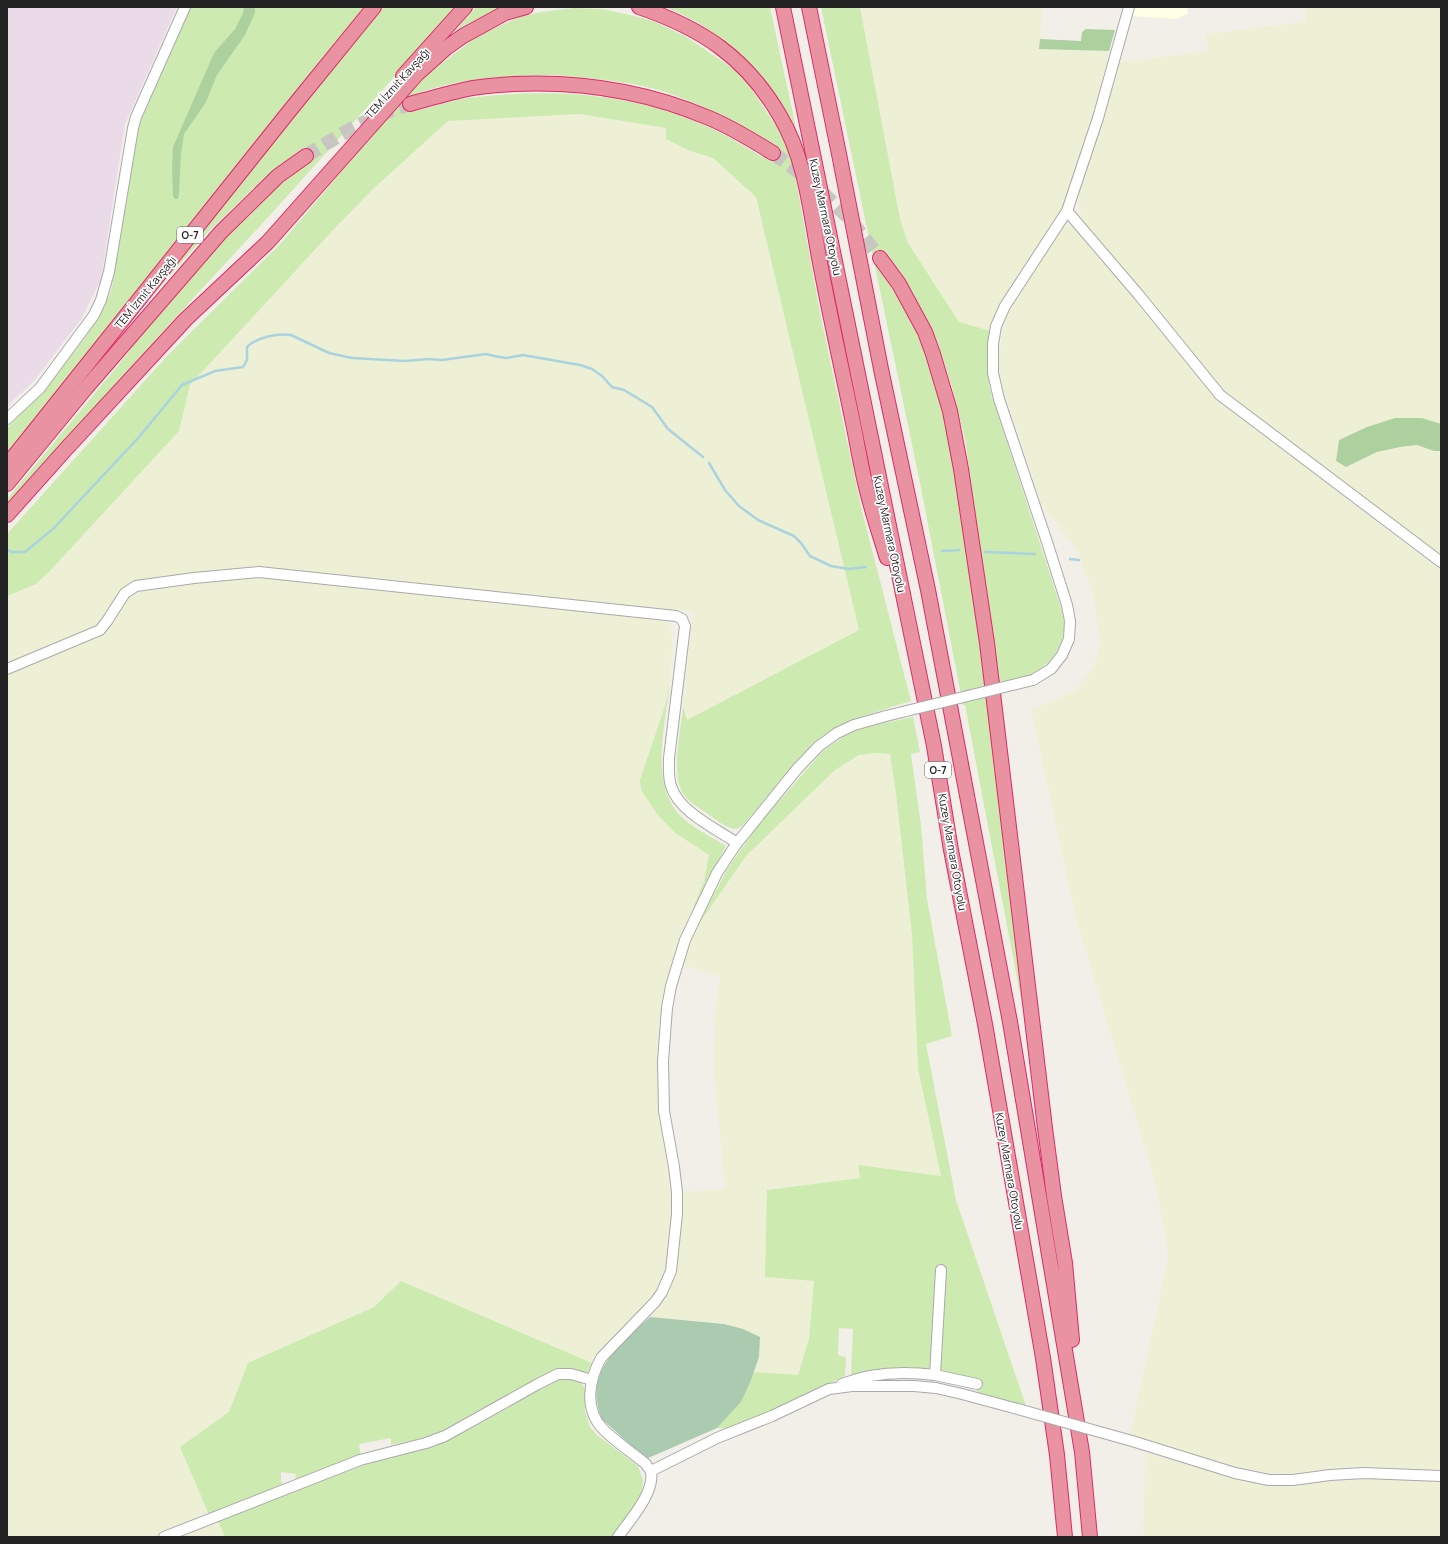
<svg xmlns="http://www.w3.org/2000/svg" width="1448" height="1544" viewBox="0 0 1448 1544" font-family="Manrope,sans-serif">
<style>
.industrial{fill:#ebdbe8}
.education{fill:#ffffe5}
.farmland{fill:#eef0d5}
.grass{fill:#cdebb0;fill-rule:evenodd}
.forest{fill:#add19e}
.cemetery{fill:#aacbaf}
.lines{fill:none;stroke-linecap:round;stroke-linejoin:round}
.stream{stroke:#aad3df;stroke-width:2.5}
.highway-tunnel{stroke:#c8c6c1;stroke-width:14;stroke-dasharray:14 7;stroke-linecap:butt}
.minor-casing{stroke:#a9a9a9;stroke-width:12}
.highway-casing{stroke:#dc2a67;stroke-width:16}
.minor{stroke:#fff;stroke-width:10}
.highway{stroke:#e892a2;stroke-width:14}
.minor-bridge-casing{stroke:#a9a9a9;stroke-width:12;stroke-linecap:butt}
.minor-bridge{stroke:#fff;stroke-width:10}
.labels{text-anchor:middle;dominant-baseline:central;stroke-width:3.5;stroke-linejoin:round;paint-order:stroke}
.shield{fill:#fff;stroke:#646464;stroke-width:1}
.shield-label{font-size:10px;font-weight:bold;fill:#222}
.street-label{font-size:11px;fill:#222;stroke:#fff}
</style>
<rect width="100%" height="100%" fill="#f2efe9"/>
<!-- industrial -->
<polygon class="industrial" points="7,7 177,7 125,124 101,279 82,318 34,381 7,406"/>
<!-- education -->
<polygon class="education" points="1135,7 1188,7 1187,14 1176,19 1132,16"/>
<!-- farmland -->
<g class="farmland">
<polygon points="860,7 1042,7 1040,49 1109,51 1098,101 1064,210 991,331 959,322 908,243 900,219"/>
<polygon points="1305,7 1441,7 1441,424 1422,418 1346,467 1377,452 1400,447 1417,445 1434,451 1441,451 1441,557 1342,483 1333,473 1286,441 1235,401 1219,387 1084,222 1078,209 1079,194 1120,62 1208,51 1206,34 1306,22"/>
<polygon points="580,114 666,128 666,139 688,150 713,158 756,197 859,630 686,721 683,707 693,611 461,591 257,568 134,583 99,625 7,664 7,596 36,584 49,572 179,431 190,385 335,228 372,190 448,121"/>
<polygon points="1063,225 1071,226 1078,231 1154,321 1216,399 1419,554 1441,568 1441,1470 1363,1466 1340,1468 1286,1474 1268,1473 1249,1470 1210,1460 1130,1435 1167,1263 1167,1247 1156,1185 1075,915 1031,709 1052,701 1075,690 1089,674 1098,655 1100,642 1093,593 1075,547 1042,505 1001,382 999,367 1000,347 1003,329 1009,311 1016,297"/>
<polygon points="245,577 263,577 658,620 671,623 672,646 670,684 665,706 640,780 641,790 657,814 692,844 709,855 704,881 671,965 663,997 659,1029 657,1064 659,1103 671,1196 671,1224 668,1257 663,1277 657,1292 646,1305 598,1353 592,1363 401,1281 374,1307 248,1363 229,1412 180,1447 210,1517 157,1537 7,1537 7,674 100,635 108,630 127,598 139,590"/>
<polygon points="876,753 890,754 896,794 912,935 918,1069 941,1176 859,1165 860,1178 767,1190 816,1281 809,1339 798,1375 754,1372 759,1357 724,1324 650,1317 666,1295 672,1281 680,1192 725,1189 714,1072 715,1013 720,976 680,965 696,928 746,856 835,770 859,755"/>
<polygon points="1145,1453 1262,1484 1283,1484 1385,1478 1441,1480 1441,1537 1143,1537"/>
<polygon points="217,1519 225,1537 171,1537"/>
</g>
<!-- grass -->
<g class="grass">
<path d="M 191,7 L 364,7 L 219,187 L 7,454 L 7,428 C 33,402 56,376 78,347 C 92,328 105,310 112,288 L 126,194 L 139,125 Z"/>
<polygon points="383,7 457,7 272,213 187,305 7,505 7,499 130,351 128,349 200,263 252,209 281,184 310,162 301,149 263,179 209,231 123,329"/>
<polygon points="476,7 503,7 469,24 455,33 454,32"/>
<path d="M 665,7 L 770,7 L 796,128 C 762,71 727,32 665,7 Z"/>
<path d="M 821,7 L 860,7 L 900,219 L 908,243 L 959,322 L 991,331 C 986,354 986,371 991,394 L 1061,608 C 1062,613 1064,618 1064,623 C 1066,646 1047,669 1027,676 C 1018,680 1008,680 999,682 L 965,439 L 952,387 L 938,343 L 910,290 L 885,250 L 877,264 L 902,305 L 916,332 L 931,366 L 941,401 L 960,499 L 998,780 L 1030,1045 L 1028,1045 L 1026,1037 L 1028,1036 L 965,705 L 963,705 L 920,483 Z"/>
<path d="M 574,8 L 603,9 L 630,15 L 653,21 L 685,36 L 735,70 L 752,90 L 780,132 L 789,154 L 796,180 L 820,313 L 862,511 L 911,701 C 877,712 841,720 813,743 L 743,825 L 737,829 C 726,829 717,820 708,814 C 700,808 690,803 684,795 C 670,777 681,729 683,707 L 687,720 L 859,630 L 756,197 L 713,158 L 688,150 L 666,139 L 666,128 L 580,114 L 448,121 L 372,190 L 335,228 L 190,385 L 179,431 L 49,572 L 36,584 L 7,596 L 7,534 L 168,355 L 282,242 L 377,129 L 430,72 L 478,36 L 504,24 L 522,16 L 541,12 ZM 552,75 C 586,78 621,80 655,89 C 697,101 736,123 775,144 L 772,162 C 751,151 731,137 708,127 C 633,92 549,88 468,98 C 448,100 429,109 410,112 L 413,95 C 457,78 505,76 552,75 Z"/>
<path d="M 670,684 C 665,726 648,788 684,819 C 696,830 712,837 726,846 L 690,916 L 704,881 L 709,855 L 674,832 L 657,814 L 641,790 L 640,780 L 665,706 Z"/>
<polygon points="913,717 920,752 911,754 921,826 927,899 952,1036 926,1044 956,1200 1026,1406 977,1392 979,1381 932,1369 906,1367 874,1371 851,1376 853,1329 839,1328 838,1355 846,1357 845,1376 803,1398 731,1429 717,1428 741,1402 754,1372 798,1375 809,1339 814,1281 765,1277 767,1190 860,1178 858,1165 941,1176 918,1069 912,935 896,794 890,754 876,753 859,755 835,770 746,856 696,928 727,870 756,828 823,751 849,733 871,726"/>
<polygon points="401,1281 592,1363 587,1373 570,1370 433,1436 391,1445 391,1438 359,1444 361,1457 295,1481 296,1474 281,1472 281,1482 285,1486 210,1517 180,1447 229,1412 248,1363 374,1307"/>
<polygon points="570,1378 580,1382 585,1388 585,1411 590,1427 597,1435 638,1466 643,1480 642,1493 614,1537 225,1537 217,1519 333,1475 390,1457 538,1387 559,1379"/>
</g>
<!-- forest -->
<g class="forest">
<polygon points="244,7 255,7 255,13 245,35 217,75 206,102 184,134 181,154 179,193 178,199 175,199 173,196 172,170 173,147 214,53 235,29 243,13"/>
<polygon points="1086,29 1115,30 1109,51 1039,49 1040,39 1081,41 1082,32"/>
<polygon points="1395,418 1422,418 1441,424 1441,451 1434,451 1417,445 1400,447 1377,452 1346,467 1336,461 1339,440 1367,427"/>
</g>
<!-- cemetery -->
<path class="cemetery" d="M 650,1317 L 724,1324 L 743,1329 L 760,1337 L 759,1357 L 751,1380 L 741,1402 L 717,1428 L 646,1459 L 602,1419 C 583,1371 619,1346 650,1317 Z"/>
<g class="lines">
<!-- stream -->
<g class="stream">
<polyline points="709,463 725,490 739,506 758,520 794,536 801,543 810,556 831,566 849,569 866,567"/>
<path d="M 7,550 L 12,552 L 25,552 L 54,528 L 139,437 L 182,385 L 215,371 L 243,367 L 247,360 L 247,347 C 257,337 278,333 291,335 L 329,353 L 352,358 L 405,361 L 429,359 L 442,360 L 486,354 L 494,356 L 506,358 L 523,355 L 580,365 L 592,369 L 602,376 L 612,387 L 624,390 L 652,407 L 668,429 L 703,457"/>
<polyline points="942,551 959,550"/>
<polyline points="985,552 1035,554"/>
<polyline points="1070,559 1079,560"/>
</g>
<!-- highway-tunnel -->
<g class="highway-tunnel">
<polyline points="773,153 807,178 848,217 880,258"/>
<path d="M 306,156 C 339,135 373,115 410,104"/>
</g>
<defs>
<g id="minor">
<polyline points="1067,211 1138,294 1220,395 1441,562"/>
<polyline points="7,419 40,388 94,315 101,300 109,272 133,128 136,117 185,7"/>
<path d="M 7,669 L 100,630 L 107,621 L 125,593 L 136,586 L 194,578 L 259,572 L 676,616 L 682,619 L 685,626 L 669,758 C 669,767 668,777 671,786 C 679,812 715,828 737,843"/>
<polyline points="1033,680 1051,669 1062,655 1069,639 1070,621 1067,605 1047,542 999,399 993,373 993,344 996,326 1005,306 1067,211 1098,118 1129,7"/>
<polyline points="935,1375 977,1384"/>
<path d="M 842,1384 C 872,1372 903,1371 935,1375 L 941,1270"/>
<polyline points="1132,1441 1235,1473 1269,1480 1293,1480 1330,1475 1364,1473 1441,1476"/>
<polyline points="651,1471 717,1438 772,1416 829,1389 852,1386 914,1386 936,1388 962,1394 1014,1408"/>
<polyline points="164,1537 360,1460 426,1443 445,1436 538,1384 558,1374 571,1374 592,1380"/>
<path d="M 618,1537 C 629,1521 655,1493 651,1472 C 650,1469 647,1467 646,1464 C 633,1453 613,1440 602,1428 C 584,1408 589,1380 601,1358 L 655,1302 L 662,1292 L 671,1271 L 677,1214 L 677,1192 L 674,1167 L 664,1111 L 663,1061 L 667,1008 L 671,986 L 685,940 L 717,873 L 737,843 L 797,769 L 819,746 L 837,733 L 854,725 L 886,716"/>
</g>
<g id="highway">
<path d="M 639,7 C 701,28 746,57 780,116 C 808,163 811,221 822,273 C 831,321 842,369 852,418 C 858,446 862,475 870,502 C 875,521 881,539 887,558"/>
<polyline points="783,7 934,746 951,850 985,1024 1043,1358 1057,1455 1065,1537"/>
<polyline points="809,7 839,154 881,369 928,590 1010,1022 1082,1452 1090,1537"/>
<polyline points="403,76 465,7"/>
<path d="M 410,104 C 428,99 445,94 463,90 C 480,86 497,85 514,84 C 581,81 648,92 709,118 C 731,127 752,140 773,153"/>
<polyline points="880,258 899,284 925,332 933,354 950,411 961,469 987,643 1045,1128 1054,1196 1065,1263 1072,1340"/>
<polyline points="7,465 291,109 374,7"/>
<polyline points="7,484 86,388 221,232 278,176 306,156"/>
<polyline points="7,515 66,449 186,319 268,242 417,74 446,48 463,36 505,13 526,7"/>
</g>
</defs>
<!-- minor casing -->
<use href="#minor" class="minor-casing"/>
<!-- highway casing -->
<use href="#highway" class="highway-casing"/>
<!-- minor -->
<use href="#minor" class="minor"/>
<!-- highway -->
<use href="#highway" class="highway"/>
<defs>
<g id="minor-bridge">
<polyline points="886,716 1033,680"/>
<polyline points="1014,1408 1132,1441"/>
</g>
</defs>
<!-- minor-bridge casing -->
<use href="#minor-bridge" class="minor-bridge-casing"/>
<!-- minor-bridge -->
<use href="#minor-bridge" class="minor-bridge"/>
</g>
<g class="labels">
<!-- shield labels -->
<g class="shield">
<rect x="177" y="227" width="26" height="16" rx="3"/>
<rect x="925" y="762" width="26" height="16" rx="3"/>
</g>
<g class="shield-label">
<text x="190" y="235">O-7</text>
<text x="938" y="770">O-7</text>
</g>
<!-- street labels -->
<g class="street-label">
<text transform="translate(397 83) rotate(-48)">TEM İzmit Kavşağı</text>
<text transform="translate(826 217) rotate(78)">Kuzey Marmara Otoyolu</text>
<text transform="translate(145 292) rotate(-51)">TEM İzmit Kavşağı</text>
<text transform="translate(890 534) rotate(78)">Kuzey Marmara Otoyolu</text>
<text transform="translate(953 852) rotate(80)">Kuzey Marmara Otoyolu</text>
<text transform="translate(1010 1171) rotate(80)">Kuzey Marmara Otoyolu</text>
</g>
</g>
<!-- border -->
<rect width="1448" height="1544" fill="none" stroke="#222222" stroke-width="16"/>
</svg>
